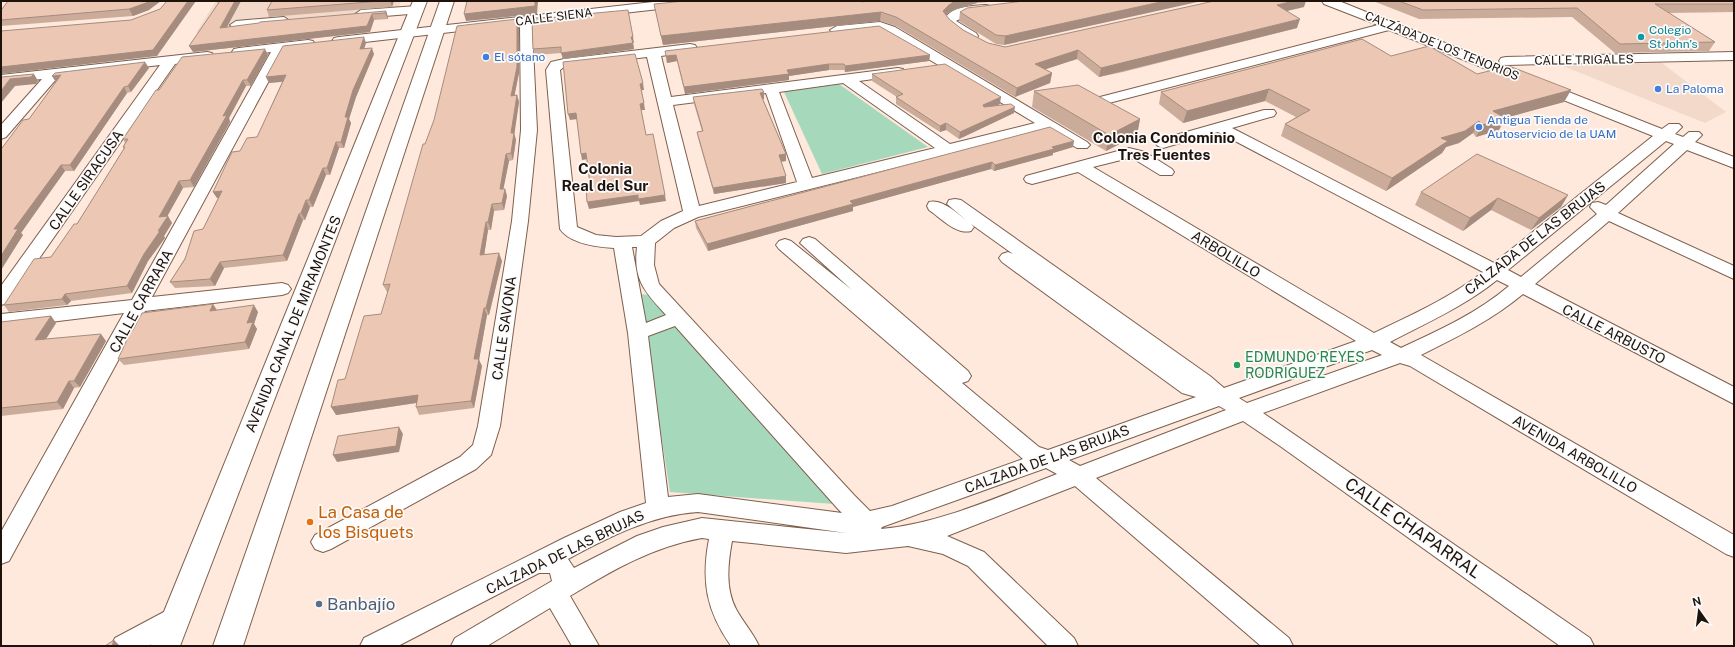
<svg xmlns="http://www.w3.org/2000/svg" width="1735" height="647" viewBox="0 0 1735 647" font-family="'Public Sans',sans-serif">
<style>
.built{fill:#f2d9ca}
.green{fill:#a6d9bc}
.lines{fill:none;stroke-linecap:round;stroke-linejoin:round}
.minor-casing{stroke:#7e5f4d;stroke-width:2}
.major-casing{stroke:#7e5f4d;stroke-width:2}
.minor{fill:#fff;fill-rule:evenodd}
.major{fill:#fff;fill-rule:evenodd}
.wall{fill:#cbac9b}
.shaded-wall{fill:#a58c7e}
.building{fill:#ecc8b4;stroke:#a58c7e}
.culture-dot{fill:#0f9aa8;stroke:#fbfbfb;stroke-width:1.5}
.shop-dot{fill:#3f7fe0;stroke:#fbfbfb;stroke-width:1.5}
.leisure-dot{fill:#2e9e5b;stroke:#fbfbfb;stroke-width:1.5}
.food-dot{fill:#e8710a;stroke:#fbfbfb;stroke-width:1.5}
.service-dot{fill:#5c6f8a;stroke:#fbfbfb;stroke-width:1.5}
.labels{text-anchor:middle;dominant-baseline:central;stroke-width:3.5;stroke-linejoin:round;paint-order:stroke}
.far-street-label{font-size:12px;fill:#1e120b;stroke:#fbfbfb}
.far-culture-label{font-size:12px;fill:#0d838f;stroke:#fbfbfb;text-anchor:start}
.far-shop-label{font-size:12px;fill:#366cbe;stroke:#fbfbfb;text-anchor:start}
.street-label{font-size:14px;fill:#1e120b;stroke:#fbfbfb}
.leisure-label{font-size:14px;fill:#27864d;stroke:#fbfbfb;text-anchor:start}
.neighbourhood-label{font-size:15px;font-weight:bold;fill:#1e120b;stroke:#fbfbfb}
.near-food-label{font-size:17px;fill:#c56008;stroke:#fbfbfb;text-anchor:start}
.near-street-label{font-size:17px;fill:#1e120b;stroke:#fbfbfb}
.near-service-label{font-size:17px;fill:#4e5e75;stroke:#fbfbfb;text-anchor:start}
</style>
<rect width="100%" height="100%" fill="#fee9dc"/>
<!-- built -->
<g class="built">
<polygon points="216,1 401,1 397,13 196,33"/>
<polygon points="1662,63 1726,112 1705,123 1563,66"/>
</g>
<!-- green -->
<g class="green">
<polygon points="839,84 928,147 822,174 784,92"/>
<polygon points="639,294 651,295 834,504 670,492"/>
</g>
<g class="lines">
<defs>
<g id="minor">
<polygon points="662,1 701,1 695,5 534,23 532,27 537,130 528,221 500,426 491,455 476,469 331,549 323,552 315,549 311,542 315,535 460,457 473,445 478,426 512,221 521,130 520,24 339,45 334,44 332,41 334,38 339,37"/>
<path d="M 1322,1 L 1339,1 L 1391,22 L 1399,22 L 1400,25 L 1662,129 L 1669,124 L 1679,124 L 1682,127 L 1675,134 L 1683,137 L 1689,132 L 1699,132 L 1702,135 L 1695,142 L 1734,157 L 1734,168 L 1687,150 L 1618,213 L 1734,266 L 1734,279 L 1609,221 L 1535,284 L 1734,387 L 1734,404 L 1523,294 C 1492,320 1457,337 1421,355 L 1734,535 L 1734,557 L 1726,554 L 1410,366 L 1400,363 L 1263,413 L 1590,638 L 1594,646 L 1560,646 L 1280,446 L 1243,421 L 1096,478 L 1289,638 L 1293,646 L 1261,646 L 1075,486 L 947,536 L 984,552 L 1074,638 L 1078,646 L 1048,646 L 968,566 L 943,554 L 908,546 L 846,553 L 732,541 C 728,563 725,588 736,609 C 743,622 753,633 759,646 L 731,646 C 706,610 701,581 709,539 L 702,538 C 652,547 613,570 570,596 L 599,646 L 572,646 L 550,608 L 487,646 L 451,646 L 455,638 L 552,581 L 550,573 L 539,573 L 398,646 L 360,646 L 364,638 L 564,538 L 620,512 L 646,503 L 628,333 L 614,248 C 598,247 570,244 560,229 L 546,70 L 551,62 L 564,59 L 690,44 L 695,45 L 697,48 L 695,51 L 661,56 L 671,97 L 898,68 L 903,69 L 905,72 L 903,75 L 859,81 L 950,144 L 1035,123 L 885,33 C 873,28 836,39 830,30 L 837,26 L 880,22 L 895,27 L 1087,142 L 1090,145 L 1087,148 L 1077,148 L 1046,130 L 698,217 L 674,228 L 655,243 L 654,265 L 659,284 L 854,495 L 870,511 L 892,506 L 1023,459 L 779,249 L 776,245 L 779,241 L 785,239 L 791,241 L 852,290 L 800,243 L 803,239 L 809,237 L 815,239 L 968,371 L 971,376 L 968,381 L 962,383 L 1039,447 L 1048,450 L 1196,397 L 1182,393 L 1002,262 L 999,258 L 1002,254 L 1008,252 L 1013,254 L 971,224 L 974,227 L 971,231 C 956,235 941,218 929,210 L 927,206 L 929,202 C 943,199 956,213 966,220 L 947,204 L 949,200 L 955,199 L 961,200 L 1210,376 L 1224,388 L 1356,341 L 1078,172 L 1032,184 L 1026,182 L 1024,179 L 1026,176 L 1129,148 L 1145,152 L 1172,169 L 1174,172 L 1172,175 L 1160,175 L 1134,159 L 1129,158 L 1093,167 L 1374,333 C 1411,315 1450,298 1483,272 L 1218,132 L 1163,148 L 1158,146 L 1155,143 L 1158,140 L 1264,110 L 1274,110 L 1276,113 L 1274,116 L 1232,128 L 1494,263 L 1653,136 L 1389,30 L 1105,104 L 1100,103 L 1098,100 L 1100,97 L 1378,25 L 1324,4 ZM 647,57 L 683,211 L 661,221 L 641,236 L 616,237 L 596,235 L 577,227 L 560,70 L 564,67 ZM 843,83 L 935,148 L 812,178 L 779,92 ZM 766,93 L 797,182 L 699,206 L 673,105 ZM 1666,141 L 1674,144 L 1606,205 L 1598,202 L 1592,203 L 1590,207 L 1597,214 L 1521,277 L 1508,270 ZM 632,247 L 637,247 C 633,280 645,292 666,315 L 646,323 ZM 1497,280 L 1509,286 C 1477,313 1440,330 1403,347 L 1401,348 L 1390,342 C 1426,323 1465,306 1497,280 ZM 675,326 L 838,509 L 842,513 L 698,494 L 668,497 L 648,336 ZM 1372,350 L 1382,355 L 1247,403 L 1239,398 ZM 1219,406 L 1226,410 L 1080,466 L 1069,460 ZM 1046,468 L 1057,474 C 1000,496 942,523 881,529 L 882,527 ZM 698,512 L 846,533 L 861,531 L 846,533 L 702,518 L 663,527 L 637,536 L 574,568 L 568,559 C 609,537 651,515 698,512 Z"/>
<path d="M 986,5 L 990,6 L 992,9 L 990,12 L 967,15 L 956,21 L 976,33 L 978,36 L 976,39 C 964,42 950,30 944,21 C 949,6 973,6 986,5 Z"/>
<polygon points="417,6 421,7 423,10 421,13 361,18 355,14 361,10"/>
<polygon points="284,17 290,21 289,24 236,29 230,25 236,21"/>
<polygon points="308,40 313,41 315,44 313,47 285,51 152,297 282,283 288,285 291,289 288,293 282,295 145,311 9,561 1,564 1,532 124,313 1,328 1,314 132,300 271,52 239,56 234,55 232,52 234,49 239,48"/>
<polygon points="207,52 212,53 214,56 212,59 175,64 8,303 1,305 1,286 160,65 58,77 6,137 1,139 1,125 42,79 1,83 1,75"/>
<polygon points="1734,52 1734,60 1506,65 1501,64 1499,61 1501,58 1506,57"/>
<polygon points="177,605 186,608 189,616 186,624 148,646 111,646 115,638"/>
</g>
<g id="major">
<polygon points="413,1 427,1 180,646 150,646"/>
<polygon points="440,1 454,1 243,646 213,646"/>
</g>
</defs>
<!-- minor casing -->
<use href="#minor" class="minor-casing"/>
<!-- major casing -->
<use href="#major" class="major-casing"/>
<!-- minor -->
<use href="#minor" class="minor"/>
<!-- major -->
<use href="#major" class="major"/>
</g>
<!-- wall -->
<g class="wall">
<polygon points="8,1 149,10 133,16 1,26 1,9 2,9"/>
<polygon points="216,1 241,1 227,27 386,11 388,17 388,19 374,20 370,32 193,52 218,3"/>
<polygon points="272,1 394,1 392,7 269,17 267,10"/>
<polygon points="866,1 1001,1 977,3 956,9 948,13 946,16 949,19 963,30 988,43 1005,47 1304,7 1286,11 1297,28 1123,72 1099,77 1077,59 1045,69 1052,73 1050,83 1015,97 896,26 880,21 663,45 654,4 862,2"/>
<polygon points="1024,1 1004,45 996,44 959,21 960,12"/>
<polygon points="1373,1 1734,1 1734,12 1668,13 1715,42 1709,51 1615,53 1572,17 1419,19"/>
<polygon points="564,17 634,43 633,43 634,49 563,59 562,53 535,55 533,49"/>
<polygon points="519,26 519,73 514,96 517,95 519,102 514,133 516,140 513,160 509,161 503,189 505,189 507,196 504,210 494,211 491,230 488,230 484,255 502,261 489,315 487,315 479,360 482,366 474,408 419,415 416,407 417,403 336,415 345,379 381,314 388,292 387,292 383,285 425,144"/>
<polygon points="366,43 364,49 374,54 356,97 349,119 351,123 344,148 339,148 330,175 326,175 313,207 310,207 305,220 303,220 287,261 224,268 215,286 175,288 170,282 203,229 218,198 217,198 213,192 240,151 257,137 282,82 269,83 266,77"/>
<polygon points="665,51 930,55 929,61 845,72 844,70 829,70 789,76 789,80 685,94 677,61 667,63"/>
<polygon points="268,55 251,86 246,86 229,118 230,122 194,187 183,188 167,216 172,223 164,236 165,238 148,261 132,293 71,301 67,305 9,312 4,305 51,257 77,224 124,149 123,147 125,143 123,139 159,90"/>
<polygon points="1391,56 1477,74 1571,90 1564,102 1505,118 1499,130 1476,137 1473,133 1459,143 1446,147 1442,153 1386,191 1281,136 1285,124 1296,117 1265,101 1183,123 1159,104 1161,92"/>
<polygon points="149,68 131,92 127,93 74,171 65,171 43,201 21,233 23,235 1,270 2,148 29,119 56,82 52,76"/>
<polygon points="872,74 1000,104 995,106 1014,113 959,139 946,130 940,132 896,104 896,97 897,97 872,81"/>
<polygon points="1034,91 1140,119 1137,135 1106,151 1032,107"/>
<polygon points="693,97 764,99 763,99 786,154 786,161 781,162 786,183 714,194 698,138 697,132 702,131 694,104"/>
<polygon points="1050,127 1073,147 1053,153 1053,155 994,171 991,169 853,207 853,211 708,251 696,228 695,221"/>
<polygon points="1421,192 1568,195 1561,207 1531,230 1491,210 1463,231 1415,205"/>
<polygon points="213,304 217,310 258,312 254,324 257,329 249,349 124,365 118,359 133,330"/>
<polygon points="51,316 56,323 46,339 106,341 80,387 74,388 63,409 1,416 1,322"/>
</g>
<!-- shaded-wall -->
<g class="shaded-wall">
<polygon points="149,1 161,1 149,10 133,16 129,9"/>
<polygon points="188,1 196,1 157,56 1,74 1,67"/>
<polygon points="235,1 241,1 223,34 220,28"/>
<polygon points="390,1 394,1 392,7"/>
<polygon points="535,1 538,1 537,14 466,21 464,14"/>
<polygon points="955,1 977,1 977,3 956,9 948,13 943,20 943,11 949,5"/>
<polygon points="1165,1 1202,1 1004,45 1005,36"/>
<polygon points="1294,1 1306,1 1304,7 1274,14 1277,5"/>
<polygon points="386,11 388,17 388,19 385,13"/>
<polygon points="881,12 880,21 663,45 661,36"/>
<polygon points="372,14 374,20 370,32 193,52 189,46"/>
<polygon points="517,19 519,26 519,73 513,103 511,96"/>
<polygon points="1300,19 1297,28 1099,77 1101,68"/>
<polygon points="364,37 366,43 362,55 360,49"/>
<polygon points="631,37 633,37 634,43 633,43"/>
<polygon points="633,43 634,49 563,59 561,53"/>
<polygon points="372,48 374,54 356,97 349,119 351,123 344,148 341,142 345,117 353,90"/>
<polygon points="265,49 268,55 251,86 247,80"/>
<polygon points="1078,50 1077,59 1034,73 1035,64"/>
<polygon points="676,55 677,61 667,63 666,56"/>
<polygon points="930,55 929,61 845,72 845,66"/>
<polygon points="145,62 149,68 131,92 128,86"/>
<polygon points="829,64 829,70 789,76 789,80 685,94 684,87 787,70"/>
<polygon points="1052,73 1050,83 1015,97 1017,88"/>
<polygon points="34,74 38,81 36,84 15,86 1,103 1,91 10,79"/>
<polygon points="61,75 56,82 52,76"/>
<polygon points="286,75 288,81 269,83 266,77"/>
<polygon points="243,80 246,86 229,118 230,122 194,187 190,180 223,116"/>
<polygon points="643,83 644,90 641,90 640,84"/>
<polygon points="124,87 127,93 74,171 70,165"/>
<polygon points="1269,89 1265,101 1183,123 1187,111"/>
<polygon points="1571,90 1564,102 1505,118 1499,130 1476,137 1482,125 1493,111"/>
<polygon points="764,92 764,99 761,99 760,93"/>
<polygon points="517,95 519,102 514,137 514,133 516,140 513,160 511,153 511,133"/>
<polygon points="1001,97 1000,104 983,111 983,105"/>
<polygon points="644,103 645,110 641,110 640,104"/>
<polygon points="1015,107 1014,113 959,139 960,132"/>
<polygon points="576,113 578,119 570,120 568,114"/>
<polygon points="1140,119 1137,135 1106,151 1109,135"/>
<polygon points="1479,121 1473,133 1459,143 1446,147 1442,153 1386,191 1392,178 1441,138"/>
<polygon points="946,123 946,130 940,132 940,126"/>
<polygon points="1074,141 1073,147 1053,153 1053,155 994,171 995,165 1052,147"/>
<polygon points="336,142 339,148 330,175 327,168"/>
<polygon points="586,153 588,159 582,160 581,154"/>
<polygon points="506,154 509,161 502,196 500,189"/>
<polygon points="786,154 786,161 779,162 779,155"/>
<polygon points="992,162 991,169 853,207 853,211 708,251 707,244 850,201"/>
<polygon points="61,165 65,171 21,233 23,235 1,270 1,256 14,229"/>
<polygon points="323,168 326,175 313,207 309,200"/>
<polygon points="786,176 786,183 714,194 713,188"/>
<polygon points="179,181 183,188 163,224 159,217"/>
<polygon points="505,189 507,196 504,210 502,203"/>
<polygon points="222,191 226,197 217,198 213,192"/>
<polygon points="638,195 665,195 666,201 640,205 639,201 589,209 587,202"/>
<polygon points="1568,195 1561,207 1531,230 1539,218"/>
<polygon points="1498,198 1491,210 1463,231 1470,218"/>
<polygon points="306,200 310,207 305,220 301,213"/>
<polygon points="492,204 494,211 491,230 488,222"/>
<polygon points="299,214 303,220 287,261 283,255"/>
<polygon points="168,216 172,223 164,236 165,238 148,261 132,293 127,286 144,254"/>
<polygon points="486,222 488,230 483,263 480,255"/>
<polygon points="499,253 502,261 489,315 486,308"/>
<polygon points="220,262 224,268 215,286 210,279"/>
<polygon points="65,294 71,301 67,305 62,299"/>
<polygon points="213,304 217,311 210,311"/>
<polygon points="254,305 258,312 254,324 257,329 249,349 245,342 247,323"/>
<polygon points="484,308 487,315 479,360 482,366 474,408 471,401 474,359"/>
<polygon points="51,316 56,323 41,347 35,340"/>
<polygon points="101,334 106,341 80,387 74,381"/>
<polygon points="69,381 74,388 63,409 57,402"/>
<polygon points="418,395 422,402 336,415 331,407"/>
<polygon points="399,427 403,434 399,452 337,462 333,455"/>
<polygon points="114,640 120,646 112,646"/>
</g>
<!-- building -->
<g class="building">
<polygon points="8,1 149,1 146,3 129,9 1,20 1,9 2,9"/>
<polygon points="167,1 188,1 153,50 1,67 1,31 131,20 160,9"/>
<polygon points="220,1 235,1 220,28 259,23 260,22 386,11 385,13 372,14 367,26 189,46"/>
<polygon points="272,1 382,1 267,10"/>
<polygon points="467,1 535,1 535,6 464,14"/>
<polygon points="685,1 861,1 862,2 866,1 955,1 949,5 943,11 949,19 963,30 988,43 1005,47 1214,1 1294,1 1277,5 1300,19 1101,68 1078,50 1035,64 1052,73 1017,88 896,17 881,12 661,36 654,4"/>
<polygon points="1024,1 1165,1 1005,36 996,35 960,12 967,8"/>
<polygon points="1399,1 1734,1 1734,4 1655,4 1715,42 1620,44 1577,8 1423,10"/>
<polygon points="628,10 633,37 631,37 633,43 561,53 561,47 533,49 532,21 533,18 564,17 564,16"/>
<polygon points="517,19 517,67 511,96 517,95 511,133 514,133 511,153 506,154 500,189 505,189 502,203 492,204 488,222 486,222 480,255 499,253 486,308 484,308 474,359 479,359 471,401 416,407 418,395 331,407 338,380 345,379 364,316 381,314 390,284 383,285 423,144 425,144 434,120 457,26"/>
<polygon points="879,26 930,55 845,66 844,64 829,64 787,70 789,74 684,87 676,55 666,56 665,51"/>
<polygon points="364,37 360,49 372,48 353,90 345,117 348,117 341,142 336,142 327,168 323,168 309,200 306,200 301,213 299,214 283,255 220,262 210,279 170,282 185,259 194,231 203,229 222,191 213,192 232,152 240,151 247,138 257,137 286,75 266,77 283,46"/>
<polygon points="1362,39 1391,56 1429,46 1477,74 1509,66 1571,90 1493,111 1505,118 1482,125 1479,121 1465,131 1441,138 1448,141 1392,178 1285,124 1310,110 1269,89 1187,111 1161,92"/>
<polygon points="265,49 247,80 243,80 223,116 227,115 190,180 179,181 172,194 159,217 168,216 158,231 160,231 144,254 127,286 65,294 62,299 4,305 34,259 51,257 74,224 77,224 125,147 123,147 128,139 123,139 156,90 159,90 182,57"/>
<polygon points="635,54 643,83 640,84 644,103 640,104 646,135 653,134 665,195 638,199 638,195 587,202 586,185 590,184 586,153 581,154 576,113 568,114 563,62"/>
<polygon points="145,62 128,86 124,87 70,165 61,165 39,195 14,229 18,229 1,256 1,148 2,148 23,120 29,119 61,75 52,76 55,73"/>
<polygon points="945,64 1001,97 983,105 984,107 1011,104 1015,107 960,132 946,123 940,126 896,97 903,94 872,74"/>
<polygon points="34,74 31,77 10,79 1,91 1,77"/>
<polygon points="1078,85 1140,119 1109,135 1034,91"/>
<polygon points="762,89 764,92 760,93 786,154 779,155 786,176 713,188 697,132 703,131 693,97"/>
<polygon points="1050,127 1074,141 1052,147 1054,149 995,165 992,162 850,201 853,204 707,244 695,221"/>
<polygon points="1477,154 1568,195 1539,218 1498,198 1470,218 1421,192"/>
<polygon points="213,304 210,311 254,305 247,323 253,322 245,342 118,359 131,331 133,330 142,313"/>
<polygon points="51,316 35,340 101,334 74,381 69,381 57,402 1,408 1,322"/>
<polygon points="399,427 396,446 333,455 338,436"/>
<polygon points="114,640 112,646 105,646"/>
</g>
<!-- markers -->
<circle class="culture-dot" cx="1641" cy="37" r="4"/>
<g class="shop-dot">
<circle cx="486" cy="57" r="4"/>
<circle cx="1658" cy="89" r="4"/>
<circle cx="1479" cy="127" r="4"/>
</g>
<circle class="leisure-dot" cx="1237" cy="365" r="4"/>
<circle class="food-dot" cx="310" cy="522" r="4"/>
<circle class="service-dot" cx="319" cy="604" r="4"/>
<g class="labels">
<!-- far-street labels -->
<g class="far-street-label">
<text transform="translate(554 17) rotate(-7)">CALLE SIENA</text>
<text transform="translate(1442 46) rotate(22)">CALZADA DE LOS TENORIOS</text>
<text transform="translate(1584 60) rotate(-1)">CALLE TRIGALES</text>
</g>
<!-- far-culture labels -->
<g class="far-culture-label">
<text x="1649" y="30">Colegio<tspan x="1649" dy="14">St John’s</tspan></text>
</g>
<!-- far-shop labels -->
<g class="far-shop-label">
<text x="494" y="57">El sótano</text>
<text x="1666" y="89">La Paloma</text>
<text x="1487" y="120">Antigua Tienda de<tspan x="1487" dy="14">Autoservicio de la UAM</tspan></text>
</g>
<!-- street labels -->
<g class="street-label">
<text transform="translate(86 180) rotate(-55)">CALLE SIRACUSA</text>
<text transform="translate(1535 238) rotate(-38)">CALZADA DE LAS BRUJAS</text>
<text transform="translate(1226 254) rotate(31)">ARBOLILLO</text>
<text transform="translate(141 301) rotate(-61)">CALLE CARRARA</text>
<text transform="translate(293 324) rotate(-68)">AVENIDA CANAL DE MIRAMONTES</text>
<text transform="translate(504 328) rotate(-82)">CALLE SAVONA</text>
<text transform="translate(1614 334) rotate(27)">CALLE ARBUSTO</text>
<text transform="translate(1575 454) rotate(30)">AVENIDA ARBOLILLO</text>
<text transform="translate(1047 459) rotate(-20)">CALZADA DE LAS BRUJAS</text>
<text transform="translate(565 552) rotate(-26)">CALZADA DE LAS BRUJAS</text>
</g>
<!-- leisure labels -->
<g class="leisure-label">
<text x="1245" y="357">EDMUNDO REYES<tspan x="1245" dy="16">RODRIGUEZ</tspan></text>
</g>
<!-- neighbourhood labels -->
<g class="neighbourhood-label">
<text x="1164" y="137">Colonia Condominio<tspan x="1164" dy="17">Tres Fuentes</tspan></text>
<text x="605" y="168">Colonia<tspan x="605" dy="17">Real del Sur</tspan></text>
</g>
<!-- near-food labels -->
<g class="near-food-label">
<text x="318" y="512">La Casa de<tspan x="318" dy="20">los Bisquets</tspan></text>
</g>
<!-- near-street labels -->
<g class="near-street-label">
<text transform="translate(1413 528) rotate(35)">CALLE CHAPARRAL</text>
</g>
<!-- near-service labels -->
<g class="near-service-label">
<text x="327" y="604">Banbajío</text>
</g>
</g>
<!-- border -->
<rect width="1735" height="647" fill="none" stroke="#1e120b" stroke-width="4"/>
<!-- north arrow -->
<g transform="translate(1699 611) rotate(346)" stroke="#fbfbfb" stroke-width="3" paint-order="stroke">
<path d="M0-3L7 15L0 10L-7 15Z" fill="#1e120b"/>
<text y="-6" font-size="11" font-weight="bold" text-anchor="middle" fill="#1e120b">N</text>
</g>
</svg>
